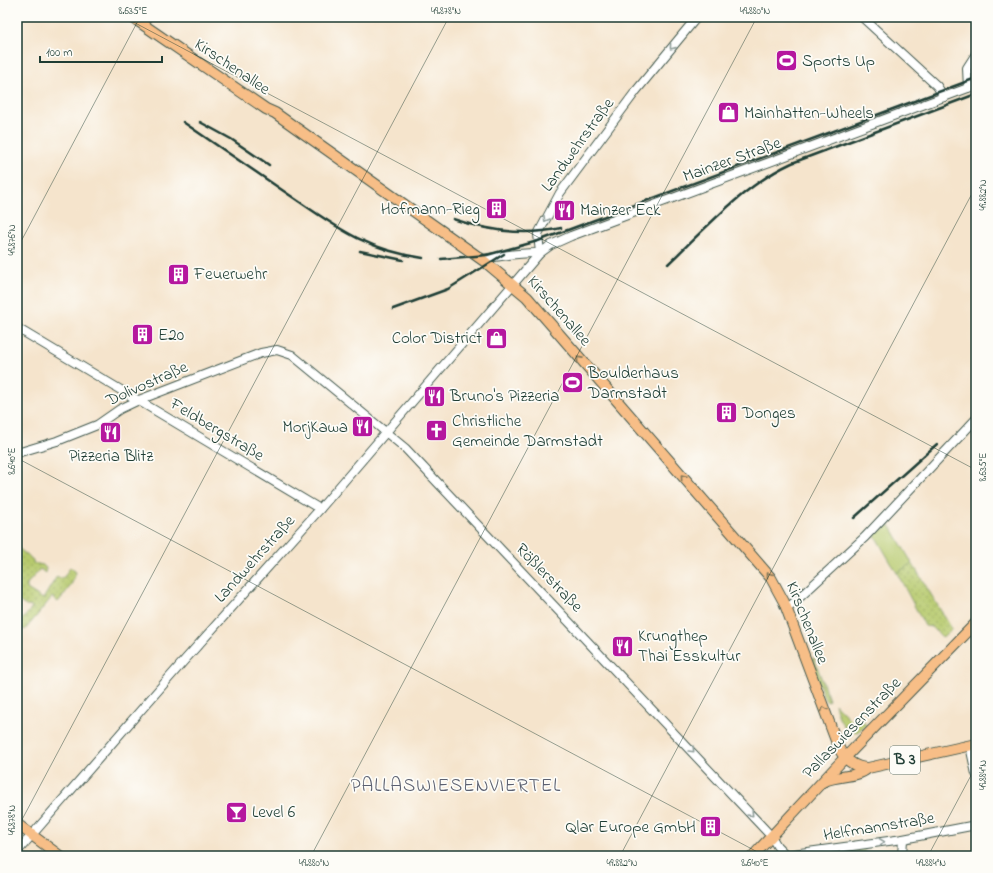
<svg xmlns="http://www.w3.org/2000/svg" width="993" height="873" viewBox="0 0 993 873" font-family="'Indie Flower',sans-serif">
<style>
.grass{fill:url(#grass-tufts);stroke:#6a8350}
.park{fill:url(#park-dots);stroke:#6a8350}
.garden{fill:#b6c96c;stroke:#6a8350}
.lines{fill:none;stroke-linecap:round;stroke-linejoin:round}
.minor-casing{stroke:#3f564b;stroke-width:10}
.major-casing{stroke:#3f564b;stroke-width:12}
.minor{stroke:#fff;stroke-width:8}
.major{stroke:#f7be87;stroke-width:10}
.rail{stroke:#1f3d34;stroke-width:2.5}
.oneway{stroke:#8f9e9a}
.oneway2{stroke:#807759}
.ticks{fill:none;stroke:#1f3d34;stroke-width:1;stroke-opacity:0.45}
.labels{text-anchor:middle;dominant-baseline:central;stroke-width:3.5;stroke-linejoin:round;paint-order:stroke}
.shield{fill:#fdfcf7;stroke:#62766e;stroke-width:1}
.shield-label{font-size:16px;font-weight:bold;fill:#1f3d34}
.poi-label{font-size:17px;fill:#1f3d34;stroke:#fdfcf7;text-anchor:start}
.street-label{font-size:17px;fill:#1f3d34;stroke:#fdfcf7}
.quarter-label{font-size:19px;letter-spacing:1px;fill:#5c6171;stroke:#fdfcf7}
.neatline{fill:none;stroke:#1f3d34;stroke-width:1.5}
.ticks-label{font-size:10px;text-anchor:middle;fill:#1f3d34}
</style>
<defs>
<pattern id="grass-tufts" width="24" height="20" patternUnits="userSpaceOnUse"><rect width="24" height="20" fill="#b6c96c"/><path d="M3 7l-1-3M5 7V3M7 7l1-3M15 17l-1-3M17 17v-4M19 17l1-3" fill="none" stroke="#93a45a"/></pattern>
<pattern id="park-dots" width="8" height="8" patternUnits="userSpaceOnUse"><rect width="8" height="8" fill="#b6c96c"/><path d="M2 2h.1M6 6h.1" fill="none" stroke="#93a45a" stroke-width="1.8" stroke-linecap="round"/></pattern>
</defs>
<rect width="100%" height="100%" fill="#fdfcf7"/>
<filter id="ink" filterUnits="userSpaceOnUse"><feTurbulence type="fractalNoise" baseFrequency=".025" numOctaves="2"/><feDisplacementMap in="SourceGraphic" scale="8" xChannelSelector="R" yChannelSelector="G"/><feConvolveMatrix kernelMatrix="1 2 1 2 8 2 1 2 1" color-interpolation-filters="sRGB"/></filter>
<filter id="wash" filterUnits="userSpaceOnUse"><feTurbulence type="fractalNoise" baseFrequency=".012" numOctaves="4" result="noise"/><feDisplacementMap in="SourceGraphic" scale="16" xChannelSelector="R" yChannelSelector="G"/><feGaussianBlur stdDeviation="0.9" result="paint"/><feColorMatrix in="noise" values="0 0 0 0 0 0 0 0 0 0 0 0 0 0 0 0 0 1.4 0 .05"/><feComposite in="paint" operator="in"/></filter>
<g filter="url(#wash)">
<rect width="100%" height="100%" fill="#f5e4cc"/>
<!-- grass -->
<g class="grass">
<polygon points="814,658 829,700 828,701 825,700 810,660"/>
<path d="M 835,704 L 853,722 L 858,717 L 867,725 L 857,732 C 842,733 838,715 835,704 Z"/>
</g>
<!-- park -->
<g class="park">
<path d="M 17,547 L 33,560 L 33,563 L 43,565 L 46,568 L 45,573 L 40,569 L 27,584 L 27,589 L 43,599 L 57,576 L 60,578 L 64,577 L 70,567 L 76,572 C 73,585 66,592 58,602 L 52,597 L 25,630 L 20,627 L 20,622 L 33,607 L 26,606 L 17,600 Z"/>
<polygon points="912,563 952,629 943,638 932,627 925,626 897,573"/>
<polygon points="865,848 864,856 820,856"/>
</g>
<!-- garden -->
<polygon class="garden" points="890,525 912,563 897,573 874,534"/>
</g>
<g filter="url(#ink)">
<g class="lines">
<defs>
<g id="minor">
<polyline points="862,17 937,86 944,97"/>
<polyline points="968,88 967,68 976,54"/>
<path d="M 482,259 C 501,256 521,252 540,253 L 538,234 L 560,193 L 636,91 L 697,17"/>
<polyline points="17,328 320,509"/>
<polyline points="17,453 57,441 97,425 120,409 139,400 261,353 277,350 292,355 405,448 771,836 777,846 786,855 903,839 976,825"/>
<polyline points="787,609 865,537 976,419"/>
<polyline points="970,746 976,774"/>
<polyline points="17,852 182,663 320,509 540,253 551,245 571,236 976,85"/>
<polyline points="902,856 903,839"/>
</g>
<g id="major">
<path d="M 132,17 L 266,109 L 275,113 L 484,261 L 527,297 L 771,578 L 784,602 L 838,746 C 843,758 854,768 868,768 L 976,744"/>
<path d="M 825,781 C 839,775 857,778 868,768"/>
<polyline points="17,824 60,856"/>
<polyline points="753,856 836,767 976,623"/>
</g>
</defs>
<!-- minor casing -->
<use href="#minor" class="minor-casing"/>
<!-- major casing -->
<use href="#major" class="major-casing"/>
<!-- minor -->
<use href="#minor" class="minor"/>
<!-- major -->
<use href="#major" class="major"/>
<!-- rail -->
<g class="rail">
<path d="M 183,122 C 217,145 251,169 285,192 C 334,225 362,249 423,258"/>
<polyline points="200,122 231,139 269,165"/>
<path d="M 453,219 C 488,231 525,236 561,228"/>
<polyline points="360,251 403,260"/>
<polyline points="441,259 487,255 538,241 976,78"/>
<path d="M 668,264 C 706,228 744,185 792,163 L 976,94"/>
<polyline points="393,309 448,289 504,254"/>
<polyline points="854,518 937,444"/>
</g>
</g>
<!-- one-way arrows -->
<defs><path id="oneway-chevron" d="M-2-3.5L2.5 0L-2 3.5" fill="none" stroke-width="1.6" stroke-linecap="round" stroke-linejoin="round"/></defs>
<g class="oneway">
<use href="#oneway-chevron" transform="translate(672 47) rotate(129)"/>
<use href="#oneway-chevron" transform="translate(546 219) rotate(120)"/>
<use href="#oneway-chevron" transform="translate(692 750) rotate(46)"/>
<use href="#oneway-chevron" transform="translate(751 814) rotate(46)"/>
<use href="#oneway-chevron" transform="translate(882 842) rotate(-8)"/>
</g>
<g class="oneway2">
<use href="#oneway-chevron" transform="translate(579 359) rotate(-132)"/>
<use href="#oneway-chevron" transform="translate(683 477) rotate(-131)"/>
<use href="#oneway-chevron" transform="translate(769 575) rotate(-127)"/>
<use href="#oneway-chevron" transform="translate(824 709) rotate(-110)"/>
</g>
</g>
<!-- ticks -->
<path class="ticks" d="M 124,17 L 976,470M 17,249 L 140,17M 17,458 L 765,856M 17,829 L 449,17M 311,856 L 757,17M 620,856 L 976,186M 928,856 L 976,766"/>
<!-- icons -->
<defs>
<symbol id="stadium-square" viewBox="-11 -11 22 22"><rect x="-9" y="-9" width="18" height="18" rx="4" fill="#b5179e" stroke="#fdfcf7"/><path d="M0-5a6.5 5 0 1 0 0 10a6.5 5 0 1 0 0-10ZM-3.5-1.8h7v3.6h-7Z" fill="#fff"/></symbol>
<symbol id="shop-square" viewBox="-11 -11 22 22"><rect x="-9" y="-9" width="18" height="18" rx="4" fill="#b5179e" stroke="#fdfcf7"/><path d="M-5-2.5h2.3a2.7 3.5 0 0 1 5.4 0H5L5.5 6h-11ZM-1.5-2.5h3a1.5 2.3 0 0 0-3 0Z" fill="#fff"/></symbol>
<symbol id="building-square" viewBox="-11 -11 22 22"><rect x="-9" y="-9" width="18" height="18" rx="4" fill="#b5179e" stroke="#fdfcf7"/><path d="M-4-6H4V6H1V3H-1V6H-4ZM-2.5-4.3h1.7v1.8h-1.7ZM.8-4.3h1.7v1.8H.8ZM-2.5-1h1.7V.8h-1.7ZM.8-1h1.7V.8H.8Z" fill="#fff"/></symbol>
<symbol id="restaurant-square" viewBox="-11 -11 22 22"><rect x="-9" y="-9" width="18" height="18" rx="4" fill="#b5179e" stroke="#fdfcf7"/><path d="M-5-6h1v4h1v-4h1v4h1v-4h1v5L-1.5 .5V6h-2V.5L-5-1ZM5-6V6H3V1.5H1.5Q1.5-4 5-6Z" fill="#fff"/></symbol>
<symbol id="church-square" viewBox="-11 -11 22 22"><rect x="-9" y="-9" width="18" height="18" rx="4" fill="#b5179e" stroke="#fdfcf7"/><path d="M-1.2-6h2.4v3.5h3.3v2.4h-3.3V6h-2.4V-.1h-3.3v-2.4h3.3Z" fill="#fff"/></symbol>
<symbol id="bar-square" viewBox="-11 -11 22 22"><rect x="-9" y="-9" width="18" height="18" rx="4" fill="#b5179e" stroke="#fdfcf7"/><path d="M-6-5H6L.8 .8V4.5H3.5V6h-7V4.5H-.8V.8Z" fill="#fff"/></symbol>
</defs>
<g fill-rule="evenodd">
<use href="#stadium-square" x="774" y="48" width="25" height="25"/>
<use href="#shop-square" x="716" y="100" width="25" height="25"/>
<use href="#building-square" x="484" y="196" width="25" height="25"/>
<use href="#restaurant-square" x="552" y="198" width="25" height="25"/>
<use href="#building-square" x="166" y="262" width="25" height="25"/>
<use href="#building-square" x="130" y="322" width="25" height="25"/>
<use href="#shop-square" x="484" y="326" width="25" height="25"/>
<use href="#stadium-square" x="560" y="370" width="25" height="25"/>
<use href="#restaurant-square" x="422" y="384" width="25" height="25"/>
<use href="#building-square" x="714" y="400" width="25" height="25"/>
<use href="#restaurant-square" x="350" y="414" width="25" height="25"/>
<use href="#church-square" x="424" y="418" width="25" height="25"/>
<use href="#restaurant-square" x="98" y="420" width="25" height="25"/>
<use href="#restaurant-square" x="610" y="634" width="25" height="25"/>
<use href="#bar-square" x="224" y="800" width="25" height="25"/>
<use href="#building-square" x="698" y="814" width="25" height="25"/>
</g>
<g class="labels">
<!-- shield labels -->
<rect class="shield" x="890" y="746" width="30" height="28" rx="3"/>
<g class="shield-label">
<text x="905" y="760">B 3</text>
</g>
<!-- poi labels -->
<g class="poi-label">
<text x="802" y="61">Sports Up</text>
<text x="744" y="113">Mainhatten-Wheels</text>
<text x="480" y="209" text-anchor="end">Hofmann-Rieg</text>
<text x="580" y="210">Mainzer Eck</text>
<text x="194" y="274">Feuerwehr</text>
<text x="158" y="335">E20</text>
<text x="482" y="338" text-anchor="end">Color District</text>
<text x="588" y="373">Boulderhaus<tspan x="588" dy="20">Darmstadt</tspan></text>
<text x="450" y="396">Bruno's Pizzeria</text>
<text x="742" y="413">Donges</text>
<text x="452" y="421">Christliche<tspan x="452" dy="20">Gemeinde Darmstadt</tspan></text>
<text x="348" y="427" text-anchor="end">MorjKawa</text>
<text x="111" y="456" text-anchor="middle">Pizzeria Blitz</text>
<text x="638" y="636">Krungthep<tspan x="638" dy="20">Thai Esskultur</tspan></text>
<text x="252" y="812">Level 6</text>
<text x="696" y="827" text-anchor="end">Qlar Europe GmbH</text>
</g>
<!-- street labels -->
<g class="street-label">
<text transform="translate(232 67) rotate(34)">Kirschenallee</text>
<text transform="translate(578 145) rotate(-54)">Landwehrstraße</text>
<text transform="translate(732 160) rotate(-20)">Mainzer Straße</text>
<text transform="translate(559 311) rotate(49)">Kirschenallee</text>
<text transform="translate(147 384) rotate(-24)">Dolivostraße</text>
<text transform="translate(217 430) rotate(31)">Feldbergstraße</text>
<text transform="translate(255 559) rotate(-48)">Landwehrstraße</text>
<text transform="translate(549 578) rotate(46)">Rößlerstraße</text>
<text transform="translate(807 623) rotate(68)">Kirschenallee</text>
<text transform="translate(852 728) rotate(-46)">Pallaswiesenstraße</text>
<text transform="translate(879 827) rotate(-9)">Helfmannstraße</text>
</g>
<!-- quarter labels -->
<g class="quarter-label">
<text x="456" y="786">PALLASWIESENVIERTEL</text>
</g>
</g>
<!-- margin -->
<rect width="993" height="873" fill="none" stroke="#fdfcf7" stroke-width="44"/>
<!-- scale -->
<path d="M40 56v6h122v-6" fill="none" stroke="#1f3d34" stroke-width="2"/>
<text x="46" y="56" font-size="12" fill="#1f3d34" stroke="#fdfcf7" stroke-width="3" paint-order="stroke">100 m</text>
<rect x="22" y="22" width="949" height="829" class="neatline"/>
<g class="ticks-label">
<text x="133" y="14">8.635°E</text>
<text x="446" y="14">49.878°N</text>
<text x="755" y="14">49.880°N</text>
<text transform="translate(982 195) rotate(-90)" y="4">49.882°N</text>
<text transform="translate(11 240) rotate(-90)" y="4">49.876°N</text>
<text transform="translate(11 461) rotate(-90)" y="4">8.640°E</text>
<text transform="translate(982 467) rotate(-90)" y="4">8.635°E</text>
<text transform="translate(982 775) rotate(-90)" y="4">49.884°N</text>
<text transform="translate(11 820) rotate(-90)" y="4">49.878°N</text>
<text x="314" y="866">49.880°N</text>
<text x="622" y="866">49.882°N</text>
<text x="755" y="866">8.640°E</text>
<text x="931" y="866">49.884°N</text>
</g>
</svg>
